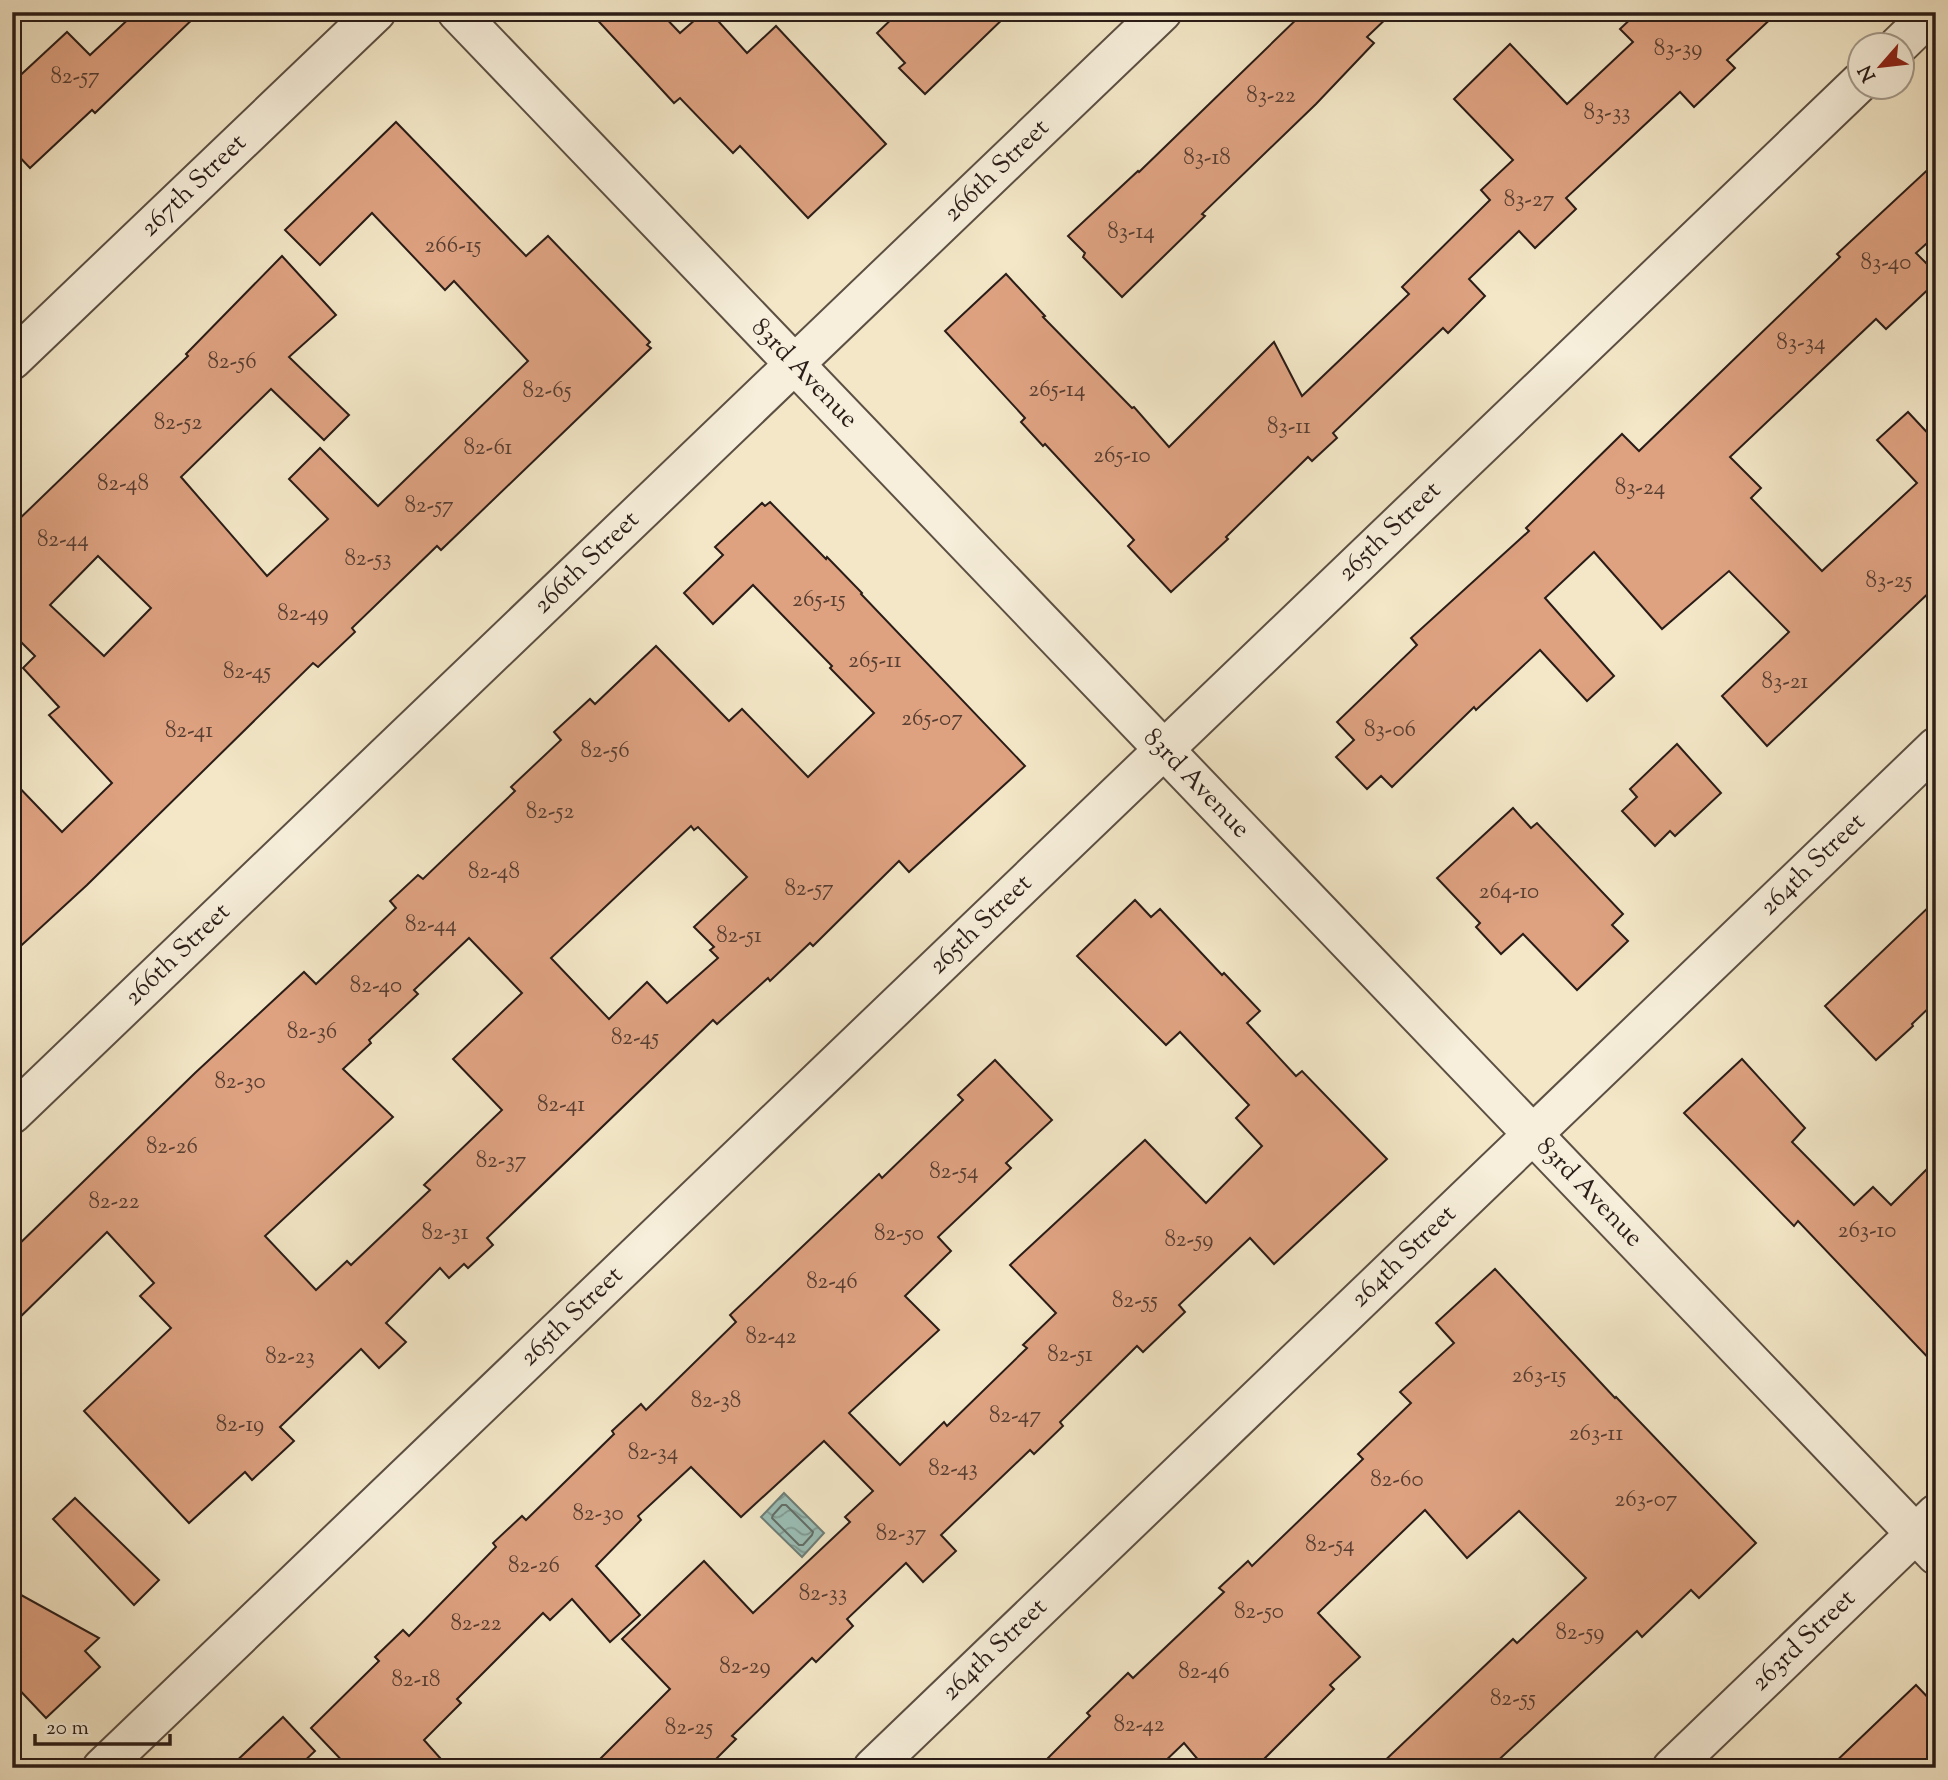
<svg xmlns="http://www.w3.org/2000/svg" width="1948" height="1780" viewBox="0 0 1948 1780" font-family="'Sorts Mill Goudy',serif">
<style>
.water{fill:url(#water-waves);stroke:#6e7e77;stroke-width:2}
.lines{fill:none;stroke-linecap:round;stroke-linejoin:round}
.shore{stroke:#626e67;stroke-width:2}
.building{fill:#dea281;stroke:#2a1c17;stroke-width:2;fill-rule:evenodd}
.street-casing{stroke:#5c4f43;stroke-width:42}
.street{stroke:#f7efdb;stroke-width:38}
.labels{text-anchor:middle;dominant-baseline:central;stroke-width:5;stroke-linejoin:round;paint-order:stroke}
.number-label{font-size:23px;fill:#573e32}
.street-label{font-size:26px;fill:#2a1c17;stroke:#f7efdb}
</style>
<defs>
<pattern id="water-waves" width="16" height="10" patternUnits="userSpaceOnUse" patternTransform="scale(1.75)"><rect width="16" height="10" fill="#9bbfb7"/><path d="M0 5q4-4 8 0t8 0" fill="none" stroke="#7f9a94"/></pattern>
</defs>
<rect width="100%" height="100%" fill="#f3e7c7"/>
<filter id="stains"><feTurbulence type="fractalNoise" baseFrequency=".00286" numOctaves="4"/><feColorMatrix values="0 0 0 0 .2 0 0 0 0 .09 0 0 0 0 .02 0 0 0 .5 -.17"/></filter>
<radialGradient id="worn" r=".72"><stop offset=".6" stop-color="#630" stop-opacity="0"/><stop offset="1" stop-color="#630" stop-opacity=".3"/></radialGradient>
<!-- water -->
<polygon class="water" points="784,1493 824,1533 802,1557 761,1517"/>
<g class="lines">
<!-- shore -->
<polygon class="shore" points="782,1505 786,1505 813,1532 812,1535 803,1545 799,1545 772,1518 773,1515"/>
</g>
<!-- building -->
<g class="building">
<polygon points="136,12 200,12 95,113 92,110 30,168 12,149 12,83 67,32 90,55"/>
<polygon points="590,12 660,12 680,33 704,12 710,12 747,53 776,26 886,144 808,218 740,146 733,153 680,98 674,103"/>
<polygon points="899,12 1010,12 925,94 899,68 905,63 877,33"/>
<polygon points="1304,12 1393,12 1367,37 1374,43 1316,104 1202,214 1205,216 1122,297 1083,257 1085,253 1068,236 1138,171 1139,172"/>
<polygon points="1638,12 1778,12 1727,60 1735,68 1694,107 1680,92 1566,198 1576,209 1535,248 1519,231 1469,279 1485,296 1448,333 1443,328 1333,433 1337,438 1312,461 1308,457 1226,537 1228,539 1171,592 1128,546 1134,540 1045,444 1043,446 1021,422 1025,418 945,331 1006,274 1045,316 1043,317 1132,408 1134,407 1169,447 1274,342 1302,396 1409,294 1402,287 1490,200 1481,190 1513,160 1454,99 1510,44 1567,104 1633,42 1620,29"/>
<path d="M 396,122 L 526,256 L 548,236 L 650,342 L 647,345 L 651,348 L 441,550 L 437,546 L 352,628 L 355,632 L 318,667 L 313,663 L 87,885 L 12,954 L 12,780 L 62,832 L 112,783 L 49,715 L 59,707 L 23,668 L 35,656 L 17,638 L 12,643 L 12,526 L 188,356 L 186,354 L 282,256 L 336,315 L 289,357 L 349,415 L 324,440 L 271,389 L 181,477 L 267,576 L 328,519 L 289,479 L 320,448 L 378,506 L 528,361 L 454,281 L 445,290 L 372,213 L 320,265 L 285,230 ZM 98,556 L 151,608 L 104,656 L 50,605 Z"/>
<polygon points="1936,162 1936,235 1916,253 1936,273 1936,282 1886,329 1876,319 1730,457 1761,488 1751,498 1822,571 1917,483 1877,440 1908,412 1936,442 1936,586 1767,746 1722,696 1789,632 1729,571 1662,629 1594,552 1545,598 1614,676 1587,701 1540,650 1476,710 1474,707 1392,787 1381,776 1367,789 1336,757 1354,740 1337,722 1417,645 1411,638 1529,531 1526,528 1622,434 1639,451 1840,257 1837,254"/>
<path d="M 770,502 L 826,559 L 827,557 L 862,593 L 861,594 L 1025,766 L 909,872 L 899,861 L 813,946 L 810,943 L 770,981 L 768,978 L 717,1024 L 713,1020 L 487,1238 L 493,1245 L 468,1268 L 464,1264 L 449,1278 L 440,1268 L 386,1323 L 406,1342 L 379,1368 L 361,1349 L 280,1427 L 294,1441 L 252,1480 L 245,1472 L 189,1523 L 84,1411 L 171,1328 L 140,1296 L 154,1283 L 107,1232 L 12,1325 L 12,1251 L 195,1073 L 304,972 L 316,984 L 396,908 L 390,901 L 418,875 L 423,879 L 515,791 L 511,787 L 561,740 L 554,732 L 590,699 L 595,704 L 656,646 L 729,721 L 742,709 L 808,777 L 874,713 L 830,668 L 832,666 L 753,585 L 713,624 L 684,593 L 723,555 L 715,547 L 762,503 L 765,506 ZM 691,826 L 694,830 L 698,827 L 747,877 L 694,927 L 714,947 L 710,950 L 718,958 L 667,1003 L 647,982 L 609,1019 L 551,958 ZM 469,938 L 522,993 L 453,1059 L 502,1110 L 424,1185 L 430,1190 L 351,1265 L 347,1261 L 316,1290 L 265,1236 L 393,1117 L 343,1069 L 371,1043 L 369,1040 L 418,994 L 414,990 Z"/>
<polygon points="1677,744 1721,793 1675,836 1670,831 1655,846 1622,811 1637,797 1630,789"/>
<polygon points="1513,808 1531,828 1537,823 1623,914 1612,925 1628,941 1577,990 1523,934 1501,954 1476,927 1480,923 1437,878"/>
<polygon points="1135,900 1151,917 1160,909 1222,975 1224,973 1260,1011 1247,1023 1296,1076 1302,1071 1387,1159 1274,1264 1250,1238 1179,1305 1185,1312 1143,1352 1137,1346 1060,1422 1063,1426 1034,1454 1030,1450 941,1535 956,1551 923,1582 906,1563 847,1619 853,1626 816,1662 812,1658 732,1736 736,1739 707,1768 591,1768 670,1689 622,1639 704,1561 753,1613 850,1522 845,1517 873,1491 824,1441 741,1517 691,1467 638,1516 641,1520 596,1566 640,1615 610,1642 572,1599 550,1620 543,1613 457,1699 461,1703 424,1740 449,1768 349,1768 311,1728 379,1661 375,1657 403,1630 409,1636 496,1547 493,1543 522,1516 526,1520 614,1434 612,1431 641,1404 646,1410 736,1322 730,1315 879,1174 882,1178 963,1100 958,1095 995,1060 1052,1120 1006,1163 1011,1168 938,1237 951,1251 905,1296 939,1330 849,1413 900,1465 944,1422 947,1426 1027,1348 1023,1345 1056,1313 1010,1265 1145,1140 1206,1203 1262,1146 1236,1118 1249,1105 1180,1032 1166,1045 1077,956"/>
<polygon points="1936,900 1936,1001 1912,1024 1913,1026 1876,1060 1825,1006"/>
<polygon points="1742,1059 1805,1128 1792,1142 1854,1205 1873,1187 1891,1205 1936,1160 1936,1366 1798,1221 1794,1226 1684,1113"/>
<polygon points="1495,1269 1615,1398 1616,1397 1756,1543 1699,1598 1691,1590 1642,1637 1637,1631 1490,1768 1377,1768 1513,1639 1517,1643 1586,1578 1519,1511 1467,1558 1425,1510 1318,1613 1360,1657 1330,1685 1334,1689 1255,1768 1205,1768 1184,1743 1158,1768 1038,1768 1090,1716 1087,1713 1128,1673 1133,1678 1224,1592 1219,1588 1248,1561 1252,1566 1363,1459 1358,1454 1411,1403 1400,1392 1454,1343 1436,1323"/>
<polygon points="75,1498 159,1580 134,1605 53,1519"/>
<polygon points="12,1590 99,1638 85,1651 100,1667 46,1718 12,1682"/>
<polygon points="1916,1685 1936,1706 1936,1768 1829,1768"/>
<polygon points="283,1717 315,1751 297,1768 229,1768"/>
</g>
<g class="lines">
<defs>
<g id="street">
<polyline points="457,12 1936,1555"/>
<polyline points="1898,46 1933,12"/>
<polyline points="12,360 376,12"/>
<polyline points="12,1114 1162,12"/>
<polyline points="102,1768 1860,82"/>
<polyline points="873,1768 1936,747"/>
<polyline points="1672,1768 1936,1514"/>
</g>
</defs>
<!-- street casing -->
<use href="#street" class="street-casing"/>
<!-- street -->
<use href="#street" class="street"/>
</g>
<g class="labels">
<!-- number labels -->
<g class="number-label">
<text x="1678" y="49">83-39</text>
<text x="75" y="77">82-57</text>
<text x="1271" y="96">83-22</text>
<text x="1607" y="113">83-33</text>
<text x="1207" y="158">83-18</text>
<text x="1529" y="200">83-27</text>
<text x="1131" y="232">83-14</text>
<text x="453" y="246">266-15</text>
<text x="1886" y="263">83-40</text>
<text x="1801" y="343">83-34</text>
<text x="232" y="362">82-56</text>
<text x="1057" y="390">265-14</text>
<text x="547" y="391">82-65</text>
<text x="178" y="423">82-52</text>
<text x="1289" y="427">83-11</text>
<text x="488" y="448">82-61</text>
<text x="1122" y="456">265-10</text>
<text x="123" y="484">82-48</text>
<text x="1640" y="488">83-24</text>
<text x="429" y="506">82-57</text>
<text x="63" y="540">82-44</text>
<text x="368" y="559">82-53</text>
<text x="1889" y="581">83-25</text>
<text x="819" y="600">265-15</text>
<text x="303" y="614">82-49</text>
<text x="875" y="661">265-11</text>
<text x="247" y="672">82-45</text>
<text x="1785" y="682">83-21</text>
<text x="932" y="719">265-07</text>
<text x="1390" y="730">83-06</text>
<text x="189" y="731">82-41</text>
<text x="605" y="751">82-56</text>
<text x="550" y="812">82-52</text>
<text x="494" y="872">82-48</text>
<text x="809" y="889">82-57</text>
<text x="1509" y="892">264-10</text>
<text x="431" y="925">82-44</text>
<text x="739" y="936">82-51</text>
<text x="376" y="986">82-40</text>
<text x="312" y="1032">82-36</text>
<text x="635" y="1038">82-45</text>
<text x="240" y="1082">82-30</text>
<text x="561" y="1105">82-41</text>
<text x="172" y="1147">82-26</text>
<text x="501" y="1161">82-37</text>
<text x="954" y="1172">82-54</text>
<text x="114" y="1202">82-22</text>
<text x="1867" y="1231">263-10</text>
<text x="445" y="1233">82-31</text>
<text x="899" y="1234">82-50</text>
<text x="1189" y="1240">82-59</text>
<text x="832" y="1282">82-46</text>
<text x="1135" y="1301">82-55</text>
<text x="771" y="1337">82-42</text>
<text x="1070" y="1355">82-51</text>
<text x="290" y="1357">82-23</text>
<text x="1539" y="1376">263-15</text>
<text x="716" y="1401">82-38</text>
<text x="1015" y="1416">82-47</text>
<text x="240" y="1425">82-19</text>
<text x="1596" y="1434">263-11</text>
<text x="653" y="1453">82-34</text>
<text x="953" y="1469">82-43</text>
<text x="1397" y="1480">82-60</text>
<text x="1646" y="1500">263-07</text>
<text x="598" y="1514">82-30</text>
<text x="901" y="1534">82-37</text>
<text x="1330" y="1545">82-54</text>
<text x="534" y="1566">82-26</text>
<text x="823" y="1594">82-33</text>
<text x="1259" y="1612">82-50</text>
<text x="476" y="1624">82-22</text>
<text x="1580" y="1633">82-59</text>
<text x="745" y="1667">82-29</text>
<text x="1204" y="1672">82-46</text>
<text x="416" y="1680">82-18</text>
<text x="1513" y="1699">82-55</text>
<text x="1139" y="1725">82-42</text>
<text x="689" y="1728">82-25</text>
</g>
<!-- street labels -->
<g class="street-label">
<text transform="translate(997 171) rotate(-44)">266th Street</text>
<text transform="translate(194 186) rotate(-44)">267th Street</text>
<text transform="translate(804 374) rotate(46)">83rd Avenue</text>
<text transform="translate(1390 532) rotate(-44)">265th Street</text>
<text transform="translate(587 563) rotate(-44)">266th Street</text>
<text transform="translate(1196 784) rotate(46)">83rd Avenue</text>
<text transform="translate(1813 865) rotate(-44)">264th Street</text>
<text transform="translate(981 925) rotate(-44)">265th Street</text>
<text transform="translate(178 955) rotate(-44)">266th Street</text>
<text transform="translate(1589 1193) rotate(46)">83rd Avenue</text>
<text transform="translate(1404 1257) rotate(-44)">264th Street</text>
<text transform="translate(572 1317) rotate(-44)">265th Street</text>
<text transform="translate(1804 1641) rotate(-44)">263rd Street</text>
<text transform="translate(995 1650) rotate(-44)">264th Street</text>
</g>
</g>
<!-- margin -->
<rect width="1948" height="1780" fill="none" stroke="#f3e7c7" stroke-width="42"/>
<rect x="14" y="14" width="1920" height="1752" fill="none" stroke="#2a1c17" stroke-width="3.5"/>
<rect x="21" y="21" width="1906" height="1738" fill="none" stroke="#2a1c17" stroke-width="2"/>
<!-- north arrow -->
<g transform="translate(1881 66) rotate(242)"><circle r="33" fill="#f7efdb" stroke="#a59b8d" stroke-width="2"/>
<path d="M0-5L12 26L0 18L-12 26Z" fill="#8f2418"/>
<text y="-10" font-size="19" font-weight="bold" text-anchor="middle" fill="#2a1c17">N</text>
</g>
<!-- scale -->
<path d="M35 1734v10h135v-10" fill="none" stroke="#2a1c17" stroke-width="3.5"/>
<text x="46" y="1734" font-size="21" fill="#2a1c17" stroke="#f7efdb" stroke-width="5" paint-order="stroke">20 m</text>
<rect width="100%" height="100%" filter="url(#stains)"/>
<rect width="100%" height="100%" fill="url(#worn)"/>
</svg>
